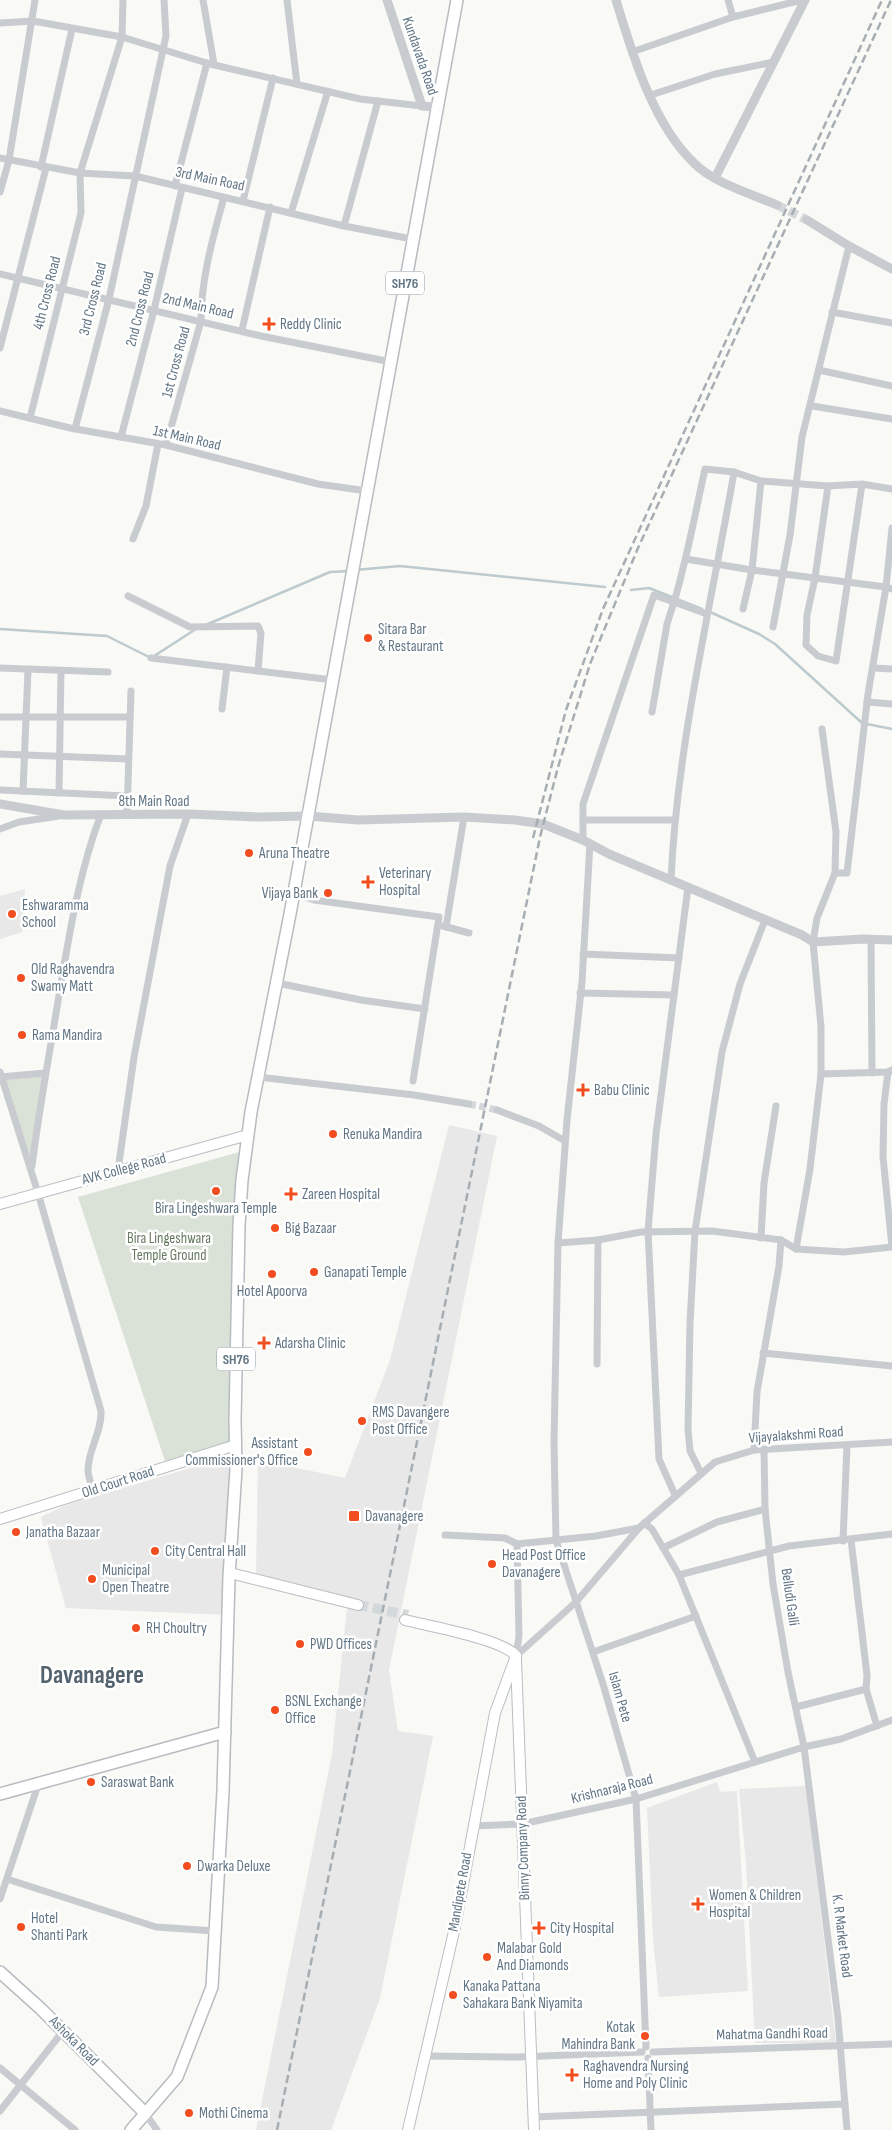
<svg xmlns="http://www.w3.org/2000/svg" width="892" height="2130" viewBox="0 0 892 2130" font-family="'Sofia Sans Condensed',sans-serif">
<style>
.built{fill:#e7e8e7}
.green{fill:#dae1d7}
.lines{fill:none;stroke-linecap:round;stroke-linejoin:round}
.stream{stroke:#bdcace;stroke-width:2.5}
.minor-tunnel{stroke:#d3d8da;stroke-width:7;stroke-dasharray:7 3.5;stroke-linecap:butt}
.tertiary-tunnel{stroke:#d3d8da;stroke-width:9;stroke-dasharray:9 4.5;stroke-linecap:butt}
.secondary-tunnel{stroke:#d3d8da;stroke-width:10;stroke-dasharray:10 5;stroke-linecap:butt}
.secondary-casing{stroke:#b8bec3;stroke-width:12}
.primary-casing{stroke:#b6bcc0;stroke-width:14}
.minor{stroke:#c8ccd0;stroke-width:7}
.tertiary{stroke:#c8ccd0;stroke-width:9}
.secondary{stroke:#fff;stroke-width:10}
.primary{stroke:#fff;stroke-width:11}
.rail{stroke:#a6adb3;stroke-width:2.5;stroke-dasharray:8 4;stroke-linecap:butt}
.poi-dot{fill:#f14d1e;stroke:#fff;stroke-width:2}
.labels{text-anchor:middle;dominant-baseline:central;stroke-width:5;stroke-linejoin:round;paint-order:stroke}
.shield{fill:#fff;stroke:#909ea9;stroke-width:1}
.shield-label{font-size:14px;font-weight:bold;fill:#617584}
.street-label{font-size:15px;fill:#617584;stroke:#fff}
.poi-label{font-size:15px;fill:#617584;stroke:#fff;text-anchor:start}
.park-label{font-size:15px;fill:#667a61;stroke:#fff}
.town-label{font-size:25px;font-weight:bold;fill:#54636e;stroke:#fff}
</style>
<rect width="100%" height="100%" fill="#f9f9f6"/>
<!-- built -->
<g class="built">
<polygon points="25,889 22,932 0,939 0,896"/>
<polygon points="449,1125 497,1136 389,1670 398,1731 433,1736 380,1998 331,2130 256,2130 332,1754 348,1597 256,1575 258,1460 345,1478 390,1360"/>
<polygon points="237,1454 229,1615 66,1608 41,1517 66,1505"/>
<polygon points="717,1782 720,1792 737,1791 748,1991 659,1997 653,1939 647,1808"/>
<polygon points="806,1786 836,2043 755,2043 746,1864 739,1789"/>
</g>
<!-- green -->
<g class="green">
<polygon points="43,1075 31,1159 5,1080"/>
<polygon points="243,1151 233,1441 165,1461 78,1197"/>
</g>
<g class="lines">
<!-- stream -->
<g class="stream">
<polyline points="355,570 400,566 605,587"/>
<polyline points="631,590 649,588 702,609"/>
<polyline points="710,612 759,634 775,644 862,723 892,729"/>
<polyline points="208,624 330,572 350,571"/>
<polyline points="0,629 107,636 151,658 196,629"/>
</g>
<!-- minor-tunnel -->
<polyline class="minor-tunnel" points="469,1104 497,1110"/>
<!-- tertiary-tunnel -->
<polyline class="tertiary-tunnel" points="777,205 807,220"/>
<!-- secondary-tunnel -->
<polyline class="secondary-tunnel" points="358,1605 408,1615"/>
<defs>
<g id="secondary">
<polyline points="0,1204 248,1135"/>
<polyline points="0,1519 236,1445"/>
<polyline points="230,1573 358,1605"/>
<path d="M 405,1620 C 429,1626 503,1639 516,1656"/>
<polyline points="516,1660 534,2130"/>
<polyline points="408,2130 455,1927 495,1713 516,1656"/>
</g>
<g id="primary">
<polyline points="0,1794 225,1732"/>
<polyline points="0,1972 41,2009 145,2113"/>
<polyline points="131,2130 177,2077 212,1987 223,1791 229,1577 236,1469 235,1420 239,1225 242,1180 251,1112 290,914 457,0"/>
</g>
</defs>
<!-- secondary casing -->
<use href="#secondary" class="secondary-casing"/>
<!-- primary casing -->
<use href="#primary" class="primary-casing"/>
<!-- minor -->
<g class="minor">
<polyline points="203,0 214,64"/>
<polyline points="287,0 297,84"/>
<polyline points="733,17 802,0"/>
<polyline points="0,23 33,21 122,37 210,64 360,99 422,106"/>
<polyline points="632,52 733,17 728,0"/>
<polyline points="651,95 715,74 774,62"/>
<polyline points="0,158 80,173 135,176 344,226 412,239"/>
<polyline points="41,167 72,29"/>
<polyline points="175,186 207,63"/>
<polyline points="0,192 9,160 35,0"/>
<polyline points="243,201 273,78"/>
<polyline points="291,213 328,91"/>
<polyline points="344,226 378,101"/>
<polyline points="0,274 261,336 391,362"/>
<polyline points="832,312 892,323"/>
<polyline points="242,330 270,207"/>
<polyline points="0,348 46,168"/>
<polyline points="819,370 892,386"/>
<polyline points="812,406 892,419"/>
<polyline points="0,411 70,428 166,445 318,484 367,491"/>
<polyline points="30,418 81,213 80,173 122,37 123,0"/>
<polyline points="75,429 109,299 166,36 164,0"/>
<polyline points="121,437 154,310 182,188"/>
<path d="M 166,445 L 201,321 C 201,279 213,237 224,197"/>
<polyline points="734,472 761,481 828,486"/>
<polyline points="862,484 836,661 818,656 806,645 807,615 815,578 828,486 862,484 892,489"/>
<polyline points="892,528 886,587 892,589"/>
<polyline points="133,539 146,506 158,444"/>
<polyline points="686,559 752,570 886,587 868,694 847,873 835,873 836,832 822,729"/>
<polyline points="128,596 190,627 258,626 261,633 258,671"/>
<polyline points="743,609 752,570 761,481"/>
<polyline points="773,627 790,535 802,437 849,246"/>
<polyline points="151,658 333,680"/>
<polyline points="0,668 108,672"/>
<polyline points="873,668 892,669"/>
<polyline points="867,702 892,704"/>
<polyline points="222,709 227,667"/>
<polyline points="0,717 130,717"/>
<polyline points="0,754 128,759"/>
<polyline points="0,790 127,796"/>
<polyline points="23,791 28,670"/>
<polyline points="59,793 61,671"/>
<polyline points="127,815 131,691"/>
<polyline points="583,820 675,820"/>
<polyline points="0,829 19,822 59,816"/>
<polyline points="583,840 583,804 654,595 674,602 667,624 652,712"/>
<polyline points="590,843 582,982 567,1120 558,1243 554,1443 556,1540 603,1684 636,1799 646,2047"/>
<path d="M 671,880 C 677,744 711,607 734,472 L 705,469 C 695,514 687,559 674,602 L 707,614"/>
<polyline points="294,893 314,900 439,917 413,1081"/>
<polyline points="443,926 469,933"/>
<polyline points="446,927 464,817"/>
<polyline points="871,939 872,1073"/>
<polyline points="583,954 679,958"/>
<polyline points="277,983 361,1000 425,1009"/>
<polyline points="580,993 674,995"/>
<path d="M 0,1072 L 38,1193 L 101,1411 C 102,1432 88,1450 88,1470 C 88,1477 91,1483 93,1490"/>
<polyline points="888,1072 884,1104 883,1157 892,1247"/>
<polyline points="821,1074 888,1072 892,1070"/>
<polyline points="0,1077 45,1073"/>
<polyline points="258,1077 414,1095 469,1104"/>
<polyline points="497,1110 539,1126 565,1141"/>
<path d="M 32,1166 C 38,1117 47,1068 55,1019 C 67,950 76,880 101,814"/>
<polyline points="118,1170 134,1057 170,866 188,814"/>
<polyline points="761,1238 764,1183 776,1106"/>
<polyline points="558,1243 598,1240 641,1232 712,1231 781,1240 796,1249 844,1252 892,1247"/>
<polyline points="796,1249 810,1169 821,1074 821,1027 813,942 817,918 835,873"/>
<polyline points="763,1353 892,1366"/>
<polyline points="597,1364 598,1240"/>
<polyline points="764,1449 765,1509 773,1584 788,1672 804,1747 838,2018 847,2130"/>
<polyline points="754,1450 757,1392 779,1266 781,1240"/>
<polyline points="701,1473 690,1451 688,1429 690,1323 695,1231 722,1052 740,984 765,920"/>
<polyline points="675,1495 659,1459 648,1231 656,1134 688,887"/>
<polyline points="644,1523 652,1529 679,1575 755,1762"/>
<polyline points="445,1535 505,1538 517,1544"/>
<polyline points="851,1540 867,1675 866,1689 877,1726"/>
<polyline points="843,1541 847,1445"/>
<polyline points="663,1548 717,1522 765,1509"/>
<polyline points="679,1575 789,1546 892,1534"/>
<polyline points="593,1652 696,1616"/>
<polyline points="516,1656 576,1602 639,1528 715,1462 754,1450 892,1442"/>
<polyline points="516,1656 519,1636 517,1544 596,1536 639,1528"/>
<polyline points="796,1707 866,1689"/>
<polyline points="473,1826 522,1824 636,1799 804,1747 841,1739 892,1720"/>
<polyline points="7,1879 156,1927 215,1931"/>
<polyline points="0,1899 39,1782"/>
<polyline points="653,2052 892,2044"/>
<polyline points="426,2056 519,2057 642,2052"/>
<polyline points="648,2058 651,2130"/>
<polyline points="0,2068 75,2130"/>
<polyline points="0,2111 63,2031"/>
<polyline points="145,2113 157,2130"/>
<polyline points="534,2117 845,2104"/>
</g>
<!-- tertiary -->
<g class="tertiary">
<polyline points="387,0 422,106 437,107"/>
<path d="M 616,0 C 632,53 653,125 695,164 C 714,183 752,194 777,205"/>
<polyline points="715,178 805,0"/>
<polyline points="807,220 849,246 892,269"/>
<polyline points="0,804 64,815 188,814 259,817 308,816 358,820 464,817 515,820 543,824 583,840 609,854 802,935 813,942 863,939 892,940"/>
</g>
<!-- secondary -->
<use href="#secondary" class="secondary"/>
<!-- primary -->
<use href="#primary" class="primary"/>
<!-- rail -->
<g class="rail">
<polyline points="533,838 566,710 603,609 882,0"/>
<polyline points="277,2130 540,837 558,767 590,664 638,548 891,0"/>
</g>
</g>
<!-- markers -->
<g class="poi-dot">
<path d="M266.5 316.5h5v5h5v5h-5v5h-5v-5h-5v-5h5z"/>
<circle cx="368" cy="638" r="5"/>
<circle cx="249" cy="853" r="5"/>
<path d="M365.5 874.5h5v5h5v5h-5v5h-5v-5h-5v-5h5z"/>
<circle cx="328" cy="893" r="5"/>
<circle cx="12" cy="914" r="5"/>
<circle cx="21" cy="978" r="5"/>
<circle cx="22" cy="1035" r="5"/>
<path d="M580.5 1082.5h5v5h5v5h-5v5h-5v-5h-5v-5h5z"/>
<circle cx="333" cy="1134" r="5"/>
<circle cx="216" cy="1191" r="5"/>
<path d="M288.5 1186.5h5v5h5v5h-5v5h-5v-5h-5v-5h5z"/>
<circle cx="275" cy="1228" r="5"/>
<circle cx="314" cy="1272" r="5"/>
<circle cx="272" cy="1274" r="5"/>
<path d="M261.5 1335.5h5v5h5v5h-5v5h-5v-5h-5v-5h5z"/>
<circle cx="362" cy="1421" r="5"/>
<circle cx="308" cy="1452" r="5"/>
<rect x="348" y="1510" width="12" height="12" rx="2.5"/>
<circle cx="16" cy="1532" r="5"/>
<circle cx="155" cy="1551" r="5"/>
<circle cx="492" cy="1564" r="5"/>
<circle cx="92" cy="1579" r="5"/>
<circle cx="136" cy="1628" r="5"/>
<circle cx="300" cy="1644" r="5"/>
<circle cx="275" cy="1710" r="5"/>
<circle cx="91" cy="1782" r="5"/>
<circle cx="187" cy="1866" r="5"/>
<path d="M695.5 1896.5h5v5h5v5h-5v5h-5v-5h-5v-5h5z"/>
<circle cx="21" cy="1927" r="5"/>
<path d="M536.5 1920.5h5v5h5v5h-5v5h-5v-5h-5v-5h5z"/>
<circle cx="487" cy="1957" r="5"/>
<circle cx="453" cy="1995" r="5"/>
<circle cx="645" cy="2036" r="5"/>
<path d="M569.5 2067.5h5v5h5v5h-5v5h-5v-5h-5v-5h5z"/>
<circle cx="189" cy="2113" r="5"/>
</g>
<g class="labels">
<!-- shield labels -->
<g class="shield">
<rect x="386" y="271.5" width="38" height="23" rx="4"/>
<rect x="217" y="1347.5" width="38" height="23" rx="4"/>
</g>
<g class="shield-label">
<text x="405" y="283">SH76</text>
<text x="236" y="1359">SH76</text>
</g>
<!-- street labels -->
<g class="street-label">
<text transform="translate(420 56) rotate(71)">Kundavada Road</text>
<text transform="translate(210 179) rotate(12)">3rd Main Road</text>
<text transform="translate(47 293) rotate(-76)">4th Cross Road</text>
<text transform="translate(93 299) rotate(-76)">3rd Cross Road</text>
<text transform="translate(198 306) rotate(13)">2nd Main Road</text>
<text transform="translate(140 309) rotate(-76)">2nd Cross Road</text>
<text transform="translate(176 362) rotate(-75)">1st Cross Road</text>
<text transform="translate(187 438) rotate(13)">1st Main Road</text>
<text x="154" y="801">8th Main Road</text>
<text transform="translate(124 1169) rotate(-15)">AVK College Road</text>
<text transform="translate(796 1435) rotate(-4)">Vijayalakshmi Road</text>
<text transform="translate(118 1482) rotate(-18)">Old Court Road</text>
<text transform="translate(790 1597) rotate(82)">Belludi Galli</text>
<text transform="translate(620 1697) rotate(74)">Islam Pete</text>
<text transform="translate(612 1789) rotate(-14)">Krishnaraja Road</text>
<text transform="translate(523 1848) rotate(-92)">Binny Company Road</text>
<text transform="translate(460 1892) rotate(-80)">Mandipete Road</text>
<text transform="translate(842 1936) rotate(83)">K. R Market Road</text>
<text transform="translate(772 2034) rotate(-1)">Mahatma Gandhi Road</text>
<text transform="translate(74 2041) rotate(45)">Ashoka Road</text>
</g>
<!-- poi labels -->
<g class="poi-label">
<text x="280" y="324">Reddy Clinic</text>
<text x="378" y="629">Sitara Bar<tspan x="378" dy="17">&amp; Restaurant</tspan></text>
<text x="259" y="853">Aruna Theatre</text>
<text x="379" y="873">Veterinary<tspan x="379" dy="17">Hospital</tspan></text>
<text x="318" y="893" text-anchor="end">Vijaya Bank</text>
<text x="22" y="905">Eshwaramma<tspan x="22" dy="17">School</tspan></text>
<text x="31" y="969">Old Raghavendra<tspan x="31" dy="17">Swamy Matt</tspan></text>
<text x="32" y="1035">Rama Mandira</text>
<text x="594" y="1090">Babu Clinic</text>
<text x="343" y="1134">Renuka Mandira</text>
<text x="302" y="1194">Zareen Hospital</text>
<text x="216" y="1208" text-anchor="middle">Bira Lingeshwara Temple</text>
<text x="285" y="1228">Big Bazaar</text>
<text x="324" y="1272">Ganapati Temple</text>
<text x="272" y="1291" text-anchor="middle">Hotel Apoorva</text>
<text x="275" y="1343">Adarsha Clinic</text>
<text x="372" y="1412">RMS Davangere<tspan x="372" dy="17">Post Office</tspan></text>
<text x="298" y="1443" text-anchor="end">Assistant<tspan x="298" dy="17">Commissioner's Office</tspan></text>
<text x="365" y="1516">Davanagere</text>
<text x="26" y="1532">Janatha Bazaar</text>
<text x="165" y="1551">City Central Hall</text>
<text x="502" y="1555">Head Post Office<tspan x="502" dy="17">Davanagere</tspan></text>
<text x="102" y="1570">Municipal<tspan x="102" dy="17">Open Theatre</tspan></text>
<text x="146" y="1628">RH Choultry</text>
<text x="310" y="1644">PWD Offices</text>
<text x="285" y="1701">BSNL Exchange<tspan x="285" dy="17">Office</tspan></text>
<text x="101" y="1782">Saraswat Bank</text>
<text x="197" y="1866">Dwarka Deluxe</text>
<text x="709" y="1895">Women &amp; Children<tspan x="709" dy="17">Hospital</tspan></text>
<text x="31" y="1918">Hotel<tspan x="31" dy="17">Shanti Park</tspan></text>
<text x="550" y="1928">City Hospital</text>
<text x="497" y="1948">Malabar Gold<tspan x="497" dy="17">And Diamonds</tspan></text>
<text x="463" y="1986">Kanaka Pattana<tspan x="463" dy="17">Sahakara Bank Niyamita</tspan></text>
<text x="635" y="2027" text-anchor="end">Kotak<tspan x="635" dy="17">Mahindra Bank</tspan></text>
<text x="583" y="2066">Raghavendra Nursing<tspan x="583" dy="17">Home and Poly Clinic</tspan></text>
<text x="199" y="2113">Mothi Cinema</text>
</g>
<!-- park labels -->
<g class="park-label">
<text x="169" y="1238">Bira Lingeshwara<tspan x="169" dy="17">Temple Ground</tspan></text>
</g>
<!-- town labels -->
<g class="town-label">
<text x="92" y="1675">Davanagere</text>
</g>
</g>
</svg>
